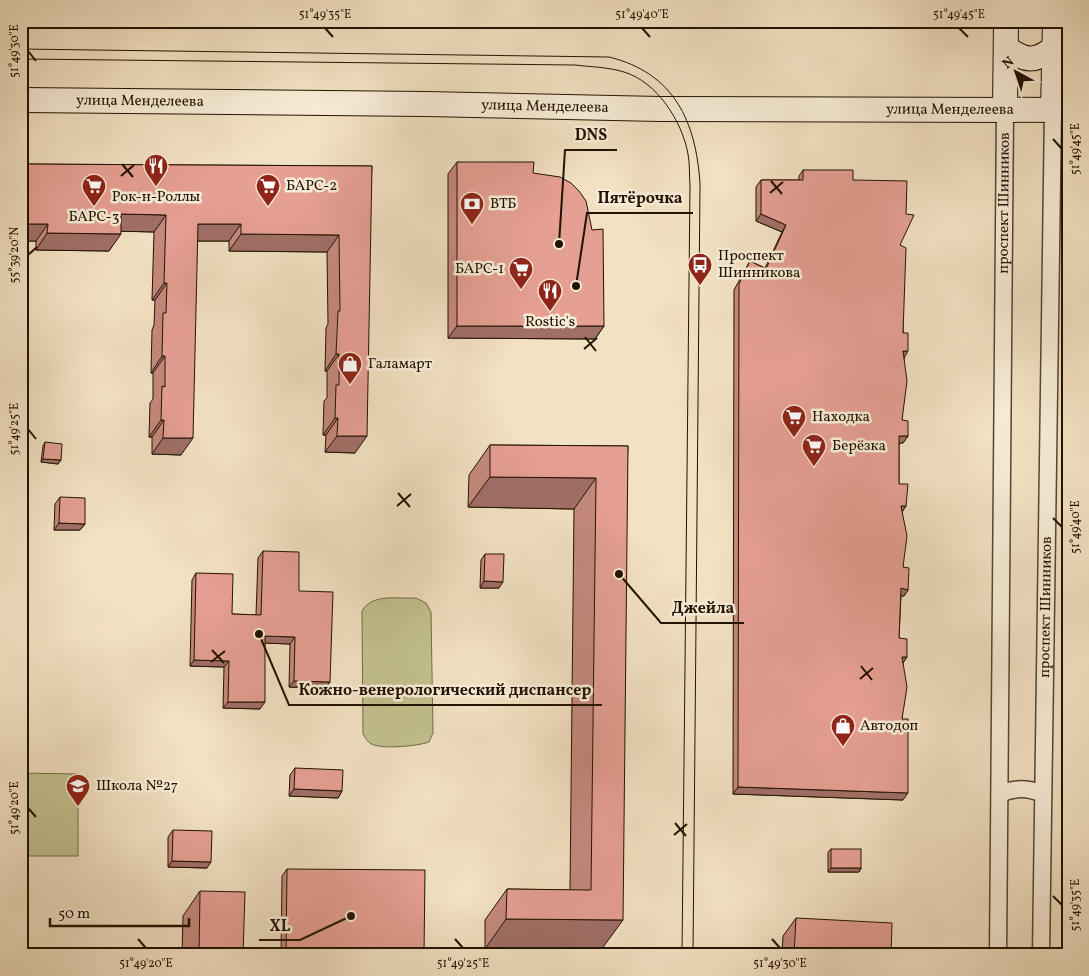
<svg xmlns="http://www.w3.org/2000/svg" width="1089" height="976" viewBox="0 0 1089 976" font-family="Vollkorn,serif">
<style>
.green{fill:#c2c18e;stroke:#726a48}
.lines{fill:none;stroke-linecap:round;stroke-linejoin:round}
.street-casing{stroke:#564631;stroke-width:19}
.secondary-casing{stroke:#221201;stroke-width:26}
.street{stroke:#f7ecd7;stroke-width:16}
.secondary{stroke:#f7ecd7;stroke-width:24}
.tram{stroke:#221201;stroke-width:1}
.wall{fill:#c5897e;stroke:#221201}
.shaded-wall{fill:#a06f67;stroke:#221201}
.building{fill:#e59f93;stroke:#221201}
.ticks{fill:none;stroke:#221201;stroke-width:2}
.labels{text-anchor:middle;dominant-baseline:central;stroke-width:5;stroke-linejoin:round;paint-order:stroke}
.street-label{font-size:15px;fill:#221201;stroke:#f7ecd7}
.poi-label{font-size:15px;fill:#221201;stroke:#f7ecd7;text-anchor:start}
.leader{fill:none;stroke:#221201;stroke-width:2}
.callout-dot{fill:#221201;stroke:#f7ecd7;stroke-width:2}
.callout-label{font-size:16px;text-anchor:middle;font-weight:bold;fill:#221201;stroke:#f7ecd7;stroke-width:5;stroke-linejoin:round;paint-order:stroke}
.neatline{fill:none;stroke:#221201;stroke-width:2}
.ticks-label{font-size:12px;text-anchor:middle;fill:#221201}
</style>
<rect width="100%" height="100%" fill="#f2e1c2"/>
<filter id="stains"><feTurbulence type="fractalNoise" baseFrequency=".004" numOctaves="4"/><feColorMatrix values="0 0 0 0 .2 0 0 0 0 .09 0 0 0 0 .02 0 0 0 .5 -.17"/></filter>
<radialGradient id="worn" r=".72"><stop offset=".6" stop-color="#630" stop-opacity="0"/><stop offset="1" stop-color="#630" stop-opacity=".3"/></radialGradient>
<!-- green -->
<g class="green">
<path d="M 416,598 L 426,603 L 431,612 L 433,733 L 429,742 C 418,746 385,749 374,745 C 368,743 366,739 363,734 L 362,611 C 372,593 398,599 416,598 Z"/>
<polygon points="21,773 78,774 78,856 21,856"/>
</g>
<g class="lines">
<defs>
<g id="street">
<path d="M 1000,794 C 1015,787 1028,788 1043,794"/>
<path id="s1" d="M 998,955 L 1005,109"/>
<path id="s2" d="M 1041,955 L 1053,110"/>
</g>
<g id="secondary">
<path d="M 1006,48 C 1026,61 1034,63 1054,48"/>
<path id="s3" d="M 21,100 L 425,104 L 660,109 L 1068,110"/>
<polyline points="1005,109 1006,21"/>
<polyline points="1053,110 1055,21"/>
</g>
</defs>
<!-- street casing -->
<use href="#street" class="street-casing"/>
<!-- secondary casing -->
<use href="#secondary" class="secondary-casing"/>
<!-- street -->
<use href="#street" class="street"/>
<!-- secondary -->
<use href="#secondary" class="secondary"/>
<!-- tram -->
<g class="tram">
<path d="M 21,49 L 609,57 C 674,73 696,121 700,184 L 693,955"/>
<path d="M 21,59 L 575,65 C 591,67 608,67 624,72 C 657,82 682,121 688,154 C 690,164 689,175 690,185 L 682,955"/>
</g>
</g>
<!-- wall -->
<g class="wall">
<polygon points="457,162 533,173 604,326 595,339 448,338 448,174"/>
<polygon points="21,164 372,166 355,453 325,452 326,435 323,435 324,401 327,398 327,371 325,371 326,328 328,324 327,252 229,251 229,241 197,241 181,455 152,454 152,437 149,437 150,403 153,399 153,373 151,373 152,330 154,325 155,300 152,300 154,232 121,231 109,251 36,250 36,241 21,241"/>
<polygon points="803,170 853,180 900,245 904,357 902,420 908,436 903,443 899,443 899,484 906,506 902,512 903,567 908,590 904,596 901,596 899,638 907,657 903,663 902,719 903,800 733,794 734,290 746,268 750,261 765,268 782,232 756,221 756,187 761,180 799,180 799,176"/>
<polygon points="45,442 61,460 58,464 41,462 43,446"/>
<polygon points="490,445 628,446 601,950 485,949 485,920 507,889 570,890 574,509 468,507 469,475"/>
<polygon points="60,497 85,524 80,530 54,530 55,504"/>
<polygon points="263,551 299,591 330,682 325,688 289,687 290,644 265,643 260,709 223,708 224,667 190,666 192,580 196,573 232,614 256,615 258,558"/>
<polygon points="485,554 499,588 480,588 481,560"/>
<polygon points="295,768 342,791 338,798 289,796 290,775"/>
<polygon points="173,830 207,868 168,867 168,837"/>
<polygon points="831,849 861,868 859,872 828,872 828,852"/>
<polygon points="287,869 424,955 281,955 282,876"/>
<polygon points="200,891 243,955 182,955 183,916"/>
<polygon points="796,918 891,955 782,955 783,936"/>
</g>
<!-- shaded-wall -->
<g class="shaded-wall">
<polygon points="121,214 166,215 154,232 109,231"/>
<polygon points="761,214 786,225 782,232 756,221"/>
<polygon points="21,224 48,224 36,241 21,241"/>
<polygon points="198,224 241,224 229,241 186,241"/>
<polygon points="47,233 121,234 109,251 36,250"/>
<polygon points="241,234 339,235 327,252 229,251"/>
<polygon points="164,283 167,283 155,300 152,300"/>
<polygon points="457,326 604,326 595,339 448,338"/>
<polygon points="903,351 908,351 904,358"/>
<polygon points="336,354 339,354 327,371 325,371"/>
<polygon points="162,356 165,356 153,373 151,373"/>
<polygon points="335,418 338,418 326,435 323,435"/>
<polygon points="161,420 164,420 152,437 149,437"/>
<polygon points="337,436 367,436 355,453 325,452"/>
<polygon points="899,436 908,436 903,443 895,443"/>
<polygon points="163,438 193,438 181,455 152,454"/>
<polygon points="43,459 61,460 58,464 41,462"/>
<polygon points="490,477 596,478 574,509 468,507"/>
<polygon points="901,506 906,506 902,512"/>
<polygon points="59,523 85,524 80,530 54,530"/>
<polygon points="484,581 503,582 499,588 480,588"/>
<polygon points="901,588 908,590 904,596 897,595"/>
<polygon points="265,636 295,637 290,644 261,643"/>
<polygon points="902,657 907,657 902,664"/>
<polygon points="194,660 229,661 224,667 190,666"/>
<polygon points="294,681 330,682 325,688 289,687"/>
<polygon points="228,702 265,702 260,709 223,708"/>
<polygon points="738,787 908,793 903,800 733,794"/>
<polygon points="294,789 342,791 338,798 289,796"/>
<polygon points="172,861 211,862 207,868 168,867"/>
<polygon points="831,868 861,868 859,872 828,872"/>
<polygon points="506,919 623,920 601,950 485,949"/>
</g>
<!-- building -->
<g class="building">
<polygon points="457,162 534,162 533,173 560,177 571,183 579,191 586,201 592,230 603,229 604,326 457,326"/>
<polygon points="21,164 372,166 367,436 337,436 338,418 335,418 336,385 339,385 339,354 336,354 338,311 340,311 339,235 241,234 241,224 198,224 193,438 163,438 164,420 161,420 162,386 165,387 165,356 162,356 163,313 166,313 167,283 164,283 166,215 121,214 121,234 47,233 48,224 21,224"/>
<polygon points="803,170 853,170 853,180 907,181 906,214 914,215 900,245 906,248 903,333 908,333 908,351 903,351 907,381 902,420 908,421 908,436 899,436 899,484 908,484 906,506 901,506 907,536 903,567 909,568 908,590 901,588 899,638 907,639 907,657 902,657 907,687 902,719 908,719 908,793 738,787 739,284 750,261 766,269 786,225 761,214 761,180 803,180"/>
<polygon points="45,442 62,444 61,460 43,459"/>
<polygon points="490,445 628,446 623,920 506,919 507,889 591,890 596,478 490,477"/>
<polygon points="60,497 85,498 85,524 59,523"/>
<polygon points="263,551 299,552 299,591 333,592 330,682 294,681 295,637 265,636 265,702 228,702 229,661 194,660 196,573 233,574 232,614 261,615"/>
<polygon points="485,554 504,554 503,582 484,581"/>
<polygon points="295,768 343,770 342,791 294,789"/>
<polygon points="173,830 212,831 211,862 172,861"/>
<rect x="831" y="849" width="30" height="19"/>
<polygon points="287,869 425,870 424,955 286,955"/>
<polygon points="200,891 245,892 243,955 199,955"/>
<polygon points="796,918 892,923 891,955 794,955"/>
</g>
<!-- ticks -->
<path class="ticks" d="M 325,28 L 333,37M 642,28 L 650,37M 959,28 L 968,37M 28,51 L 36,61M 1053,139 L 1062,149M 122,164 L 133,177M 121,176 L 134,165M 771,181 L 782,194M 770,193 L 783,182M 28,255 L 37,247M 585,337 L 596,351M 584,349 L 597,338M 28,429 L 36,439M 398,493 L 410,507M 397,506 L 411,494M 1053,518 L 1062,527M 212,650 L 224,663M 211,662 L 225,651M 861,666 L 872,680M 860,679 L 873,668M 28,808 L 36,817M 675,823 L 686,836M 674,835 L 687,824M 1053,896 L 1062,905M 138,939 L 146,948M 455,939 L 463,948M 772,939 L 780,948"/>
<!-- icons -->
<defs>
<symbol id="restaurant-pin" viewBox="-11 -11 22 30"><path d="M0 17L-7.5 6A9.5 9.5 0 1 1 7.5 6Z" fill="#8f2418" stroke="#f7ecd7"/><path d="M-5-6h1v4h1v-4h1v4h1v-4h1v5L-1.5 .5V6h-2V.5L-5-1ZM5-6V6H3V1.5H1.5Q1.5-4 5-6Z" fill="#fff"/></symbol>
<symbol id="supermarket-pin" viewBox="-11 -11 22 30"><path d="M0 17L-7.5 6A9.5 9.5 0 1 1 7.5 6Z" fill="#8f2418" stroke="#f7ecd7"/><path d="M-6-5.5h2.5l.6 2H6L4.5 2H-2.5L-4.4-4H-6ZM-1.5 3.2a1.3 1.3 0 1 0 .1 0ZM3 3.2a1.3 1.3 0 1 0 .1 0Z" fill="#fff"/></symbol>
<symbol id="bank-pin" viewBox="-11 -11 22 30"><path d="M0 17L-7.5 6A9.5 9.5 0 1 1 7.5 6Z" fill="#8f2418" stroke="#f7ecd7"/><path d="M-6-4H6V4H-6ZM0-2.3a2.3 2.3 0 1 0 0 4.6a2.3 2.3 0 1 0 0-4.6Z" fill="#fff"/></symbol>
<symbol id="bus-pin" viewBox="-11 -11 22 30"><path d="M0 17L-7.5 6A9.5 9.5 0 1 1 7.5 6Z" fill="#8f2418" stroke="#f7ecd7"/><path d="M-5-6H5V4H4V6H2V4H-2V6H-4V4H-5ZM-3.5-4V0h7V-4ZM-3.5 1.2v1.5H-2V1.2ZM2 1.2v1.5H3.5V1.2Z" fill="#fff"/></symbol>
<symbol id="shop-pin" viewBox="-11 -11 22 30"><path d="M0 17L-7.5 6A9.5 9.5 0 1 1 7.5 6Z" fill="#8f2418" stroke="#f7ecd7"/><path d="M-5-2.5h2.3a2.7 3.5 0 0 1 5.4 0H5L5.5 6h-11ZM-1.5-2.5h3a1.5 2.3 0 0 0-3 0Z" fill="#fff"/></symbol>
<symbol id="school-pin" viewBox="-11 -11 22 30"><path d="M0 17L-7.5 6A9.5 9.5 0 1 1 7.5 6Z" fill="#8f2418" stroke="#f7ecd7"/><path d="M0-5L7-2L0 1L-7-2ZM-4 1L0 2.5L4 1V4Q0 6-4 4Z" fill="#fff"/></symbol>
</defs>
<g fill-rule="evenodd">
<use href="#restaurant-pin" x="142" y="152" width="28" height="38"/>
<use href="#supermarket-pin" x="80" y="172" width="28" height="38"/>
<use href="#supermarket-pin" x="254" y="172" width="28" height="38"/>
<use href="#bank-pin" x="458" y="190" width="28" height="38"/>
<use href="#bus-pin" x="686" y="251" width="28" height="38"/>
<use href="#supermarket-pin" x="507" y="255" width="28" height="38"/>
<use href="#restaurant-pin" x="536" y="277" width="28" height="38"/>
<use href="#shop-pin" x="336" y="350" width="28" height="38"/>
<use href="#supermarket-pin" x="780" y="403" width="28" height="38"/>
<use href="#supermarket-pin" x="800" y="432" width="28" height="38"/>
<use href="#shop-pin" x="829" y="712" width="28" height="38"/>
<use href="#school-pin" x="64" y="772" width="28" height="38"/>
</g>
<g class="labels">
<!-- street labels -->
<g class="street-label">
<text stroke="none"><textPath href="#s3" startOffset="119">улица Менделеева</textPath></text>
<text stroke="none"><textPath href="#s3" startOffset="524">улица Менделеева</textPath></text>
<text stroke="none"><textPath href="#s3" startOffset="929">улица Менделеева</textPath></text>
<text stroke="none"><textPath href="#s1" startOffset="752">проспект Шинников</textPath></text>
<text stroke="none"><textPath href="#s2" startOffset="348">проспект Шинников</textPath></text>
</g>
<!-- poi labels -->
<g class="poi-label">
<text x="286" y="186">БАРС-2</text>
<text x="156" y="197" text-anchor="middle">Рок-н-Роллы</text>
<text x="490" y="204">ВТБ</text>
<text x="94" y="217" text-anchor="middle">БАРС-3</text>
<text x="718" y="256">Проспект<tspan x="718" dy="17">Шинникова</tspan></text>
<text x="504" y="269" text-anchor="end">БАРС-1</text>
<text x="550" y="322" text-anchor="middle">Rostic's</text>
<text x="368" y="364">Галамарт</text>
<text x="812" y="417">Находка</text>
<text x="832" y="446">Берёзка</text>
<text x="860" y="726">Автодоп</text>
<text x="96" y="786">Школа №27</text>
</g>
</g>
<!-- callouts -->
<path class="leader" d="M559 244L565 150H617M576 286L587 213H693M619 574L661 623H744M259 634L289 705H602M351 916L300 940H259"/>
<g class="callout-dot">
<circle cx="559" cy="244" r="5"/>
<circle cx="576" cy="286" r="5"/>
<circle cx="619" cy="574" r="5"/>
<circle cx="259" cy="634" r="5"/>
<circle cx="351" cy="916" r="5"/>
</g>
<g class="callout-label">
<text x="591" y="140">DNS</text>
<text x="640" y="203">Пятёрочка</text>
<text x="703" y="613">Джейла</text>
<text x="445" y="695">Кожно-венерологический диспансер</text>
<text x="280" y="931">XL</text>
</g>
<!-- margin -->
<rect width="1089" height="976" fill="none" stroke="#f2e1c2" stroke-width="55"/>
<!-- north arrow -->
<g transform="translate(1016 72) rotate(320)" stroke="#f7ecd7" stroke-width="4" paint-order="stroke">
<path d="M0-4L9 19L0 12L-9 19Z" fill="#221201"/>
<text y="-8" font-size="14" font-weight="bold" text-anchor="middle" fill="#221201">N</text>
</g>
<!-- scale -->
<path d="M50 918v8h139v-8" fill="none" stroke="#221201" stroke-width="2.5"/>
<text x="58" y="918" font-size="15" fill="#221201" stroke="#f7ecd7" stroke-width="4" paint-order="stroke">50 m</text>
<rect x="28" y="28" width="1034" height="920" class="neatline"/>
<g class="ticks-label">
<text x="325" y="18">51°49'35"E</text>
<text x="642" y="18">51°49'40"E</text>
<text x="959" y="18">51°49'45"E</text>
<text transform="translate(14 51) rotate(-90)" y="4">51°49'30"E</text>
<text transform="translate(1075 149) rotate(-90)" y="4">51°49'45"E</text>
<text transform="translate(14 255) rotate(-90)" y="4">55°39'20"N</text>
<text transform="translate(14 429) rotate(-90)" y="4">51°49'25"E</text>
<text transform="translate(1075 527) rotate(-90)" y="4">51°49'40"E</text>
<text transform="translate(14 808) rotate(-90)" y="4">51°49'20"E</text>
<text transform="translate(1075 905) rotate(-90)" y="4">51°49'35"E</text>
<text x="146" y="967">51°49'20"E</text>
<text x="463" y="967">51°49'25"E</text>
<text x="780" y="967">51°49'30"E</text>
</g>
<rect width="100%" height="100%" filter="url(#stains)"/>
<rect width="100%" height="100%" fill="url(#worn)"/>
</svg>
